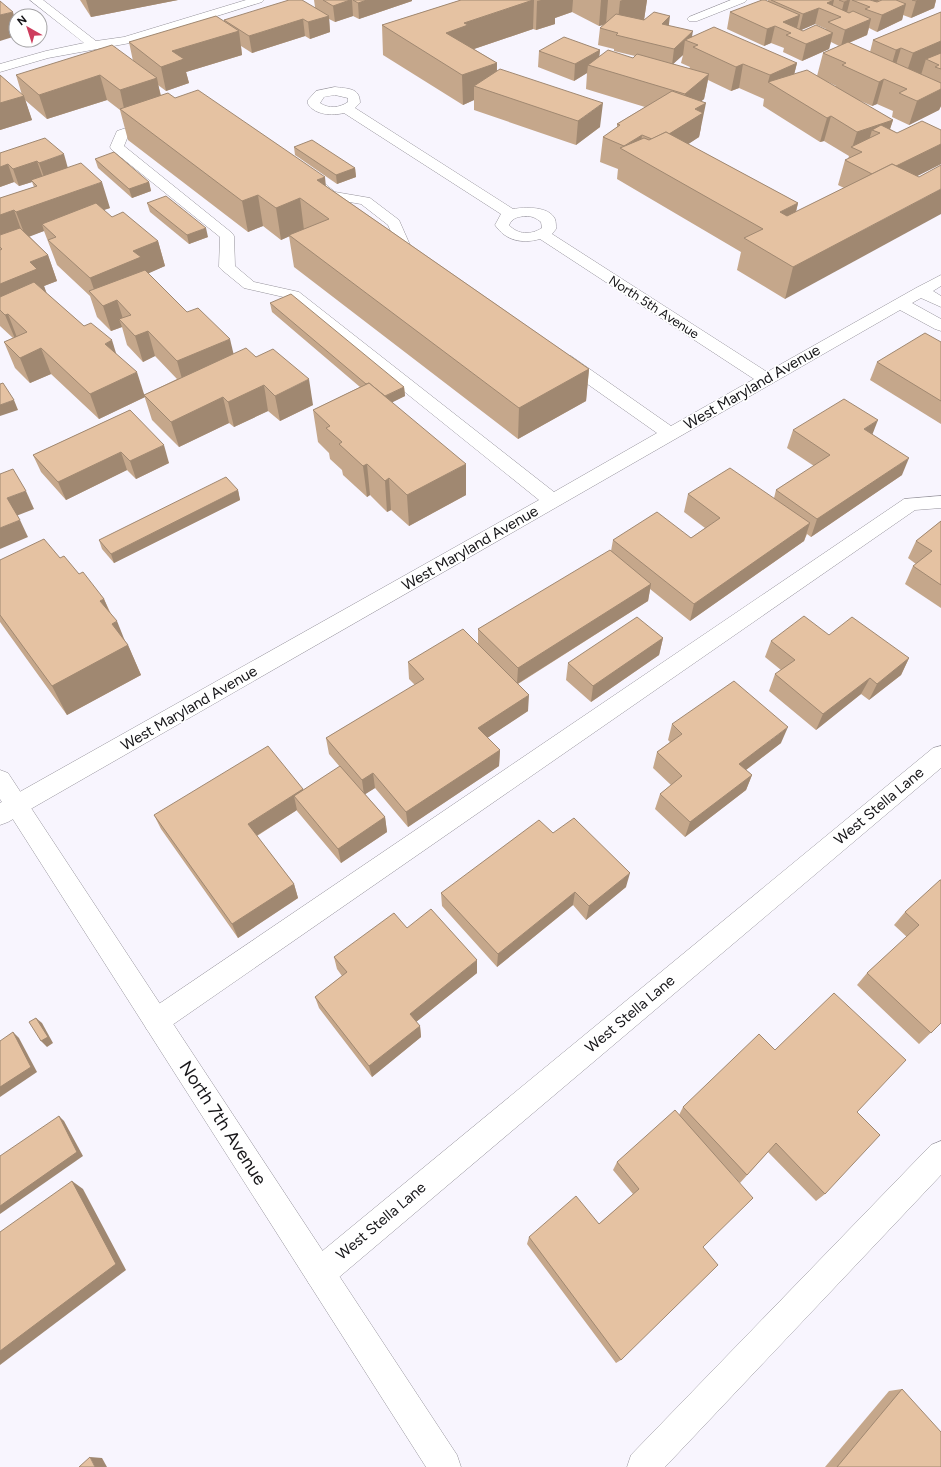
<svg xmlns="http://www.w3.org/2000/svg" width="941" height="1467" viewBox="0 0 941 1467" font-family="Figtree,sans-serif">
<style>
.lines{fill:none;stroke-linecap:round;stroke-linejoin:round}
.minor-casing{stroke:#95929b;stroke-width:1}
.major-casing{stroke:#95929b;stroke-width:1}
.minor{fill:#fff;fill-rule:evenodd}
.major{fill:#fff;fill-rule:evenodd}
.wall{fill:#c5a78b;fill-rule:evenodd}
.shaded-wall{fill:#a08871}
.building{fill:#e5c2a2;stroke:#a08871}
.labels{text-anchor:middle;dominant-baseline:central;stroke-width:3.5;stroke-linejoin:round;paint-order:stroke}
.far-street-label{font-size:13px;fill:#161518;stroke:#fff}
.street-label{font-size:15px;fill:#161518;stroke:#fff}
.near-street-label{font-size:18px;fill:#161518;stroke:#fff}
</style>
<rect width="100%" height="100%" fill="#f8f5fe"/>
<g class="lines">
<defs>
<g id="minor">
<polygon points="30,0 43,0 96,41 124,37 246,0 264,0 262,2 130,43 48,58 0,72 0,64 46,51 84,43"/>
<polygon points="731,0 747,0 745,2 697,21 689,21 687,19 689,17"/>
<path d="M 335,87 C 347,89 360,87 360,103 L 355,108 L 513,209 C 525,207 549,206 555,219 C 556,222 556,226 556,229 L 552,234 L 767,372 L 916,288 L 941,275 L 941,286 L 933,291 L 941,296 L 941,307 L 921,298 L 912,303 L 941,319 L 941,331 L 935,329 L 900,310 L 8,822 L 0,825 L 0,803 L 539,500 L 288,298 L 244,288 L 222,270 L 219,267 L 220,237 L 112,150 L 110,147 L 117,131 L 150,120 L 160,120 L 162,123 L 160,126 L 128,136 L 124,146 L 232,233 L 234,236 L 235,266 L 254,282 L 299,292 L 554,492 L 657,433 L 559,364 L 557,360 L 559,356 L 565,355 L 571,356 L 671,426 L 754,379 L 540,239 C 522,244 506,241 495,225 L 501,214 L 344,113 C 332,116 315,115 308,104 L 308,100 L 316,91 ZM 335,95 L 348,98 L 348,102 C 339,108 329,109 320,103 L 324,97 ZM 526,216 C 532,216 536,218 541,222 L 542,228 C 531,235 518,235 509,225 C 513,217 518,217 526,216 Z"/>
<polygon points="314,178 319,179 335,192 370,198 399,220 410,245 428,259 425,262 420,264 415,262 399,250 388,225 361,204 326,198 307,182 309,179"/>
<polygon points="941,496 941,508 915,510 165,1030 156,1034 147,1030 143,1021 147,1012 904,499"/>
<polygon points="941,746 941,768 331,1284 320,1288 309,1284 305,1273 309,1262 933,748"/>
<polygon points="941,1141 941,1175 665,1467 627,1467 631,1455 931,1145"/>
</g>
<polygon id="major" points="0,770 8,773 457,1455 461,1467 426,1467 0,799"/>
</defs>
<!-- minor casing -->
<use href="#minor" class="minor-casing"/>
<!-- major casing -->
<use href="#major" class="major-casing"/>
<!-- minor -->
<use href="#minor" class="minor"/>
<!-- major -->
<use href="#major" class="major"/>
</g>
<!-- wall -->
<g class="wall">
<polygon points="80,0 178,0 91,17"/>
<polygon points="314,0 412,0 412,1 359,19 353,16 335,22 329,19 330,32 310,39 305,36 252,53 241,46 242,55 186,72 189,83 166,91 158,85 161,95 175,98 326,186 589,369 586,401 518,439 294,267 289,236 281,240 263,226 248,232 128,140 120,110 107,100 47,119 25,100 32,120 0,130 0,75 22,95 16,75 133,61 129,42 224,21 224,20 315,7"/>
<path d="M 461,0 L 647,0 L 644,20 L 669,26 L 692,37 L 797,63 L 794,74 L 817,76 L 823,53 L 839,46 L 831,42 L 829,49 L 802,61 L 783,52 L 784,48 L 771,43 L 764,46 L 727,29 L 730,12 L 768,1 L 768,0 L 936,0 L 934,8 L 911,18 L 903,15 L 902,20 L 877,32 L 869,28 L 867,35 L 849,43 L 870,52 L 873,40 L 941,12 L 941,106 L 939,110 L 909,125 L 892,117 L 893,111 L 877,104 L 872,106 L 856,99 L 893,120 L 890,129 L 897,133 L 941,130 L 941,164 L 917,176 L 785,299 L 737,270 L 741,252 L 617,179 L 618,169 L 600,162 L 603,137 L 617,128 L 617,124 L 645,107 L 586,89 L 587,73 L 574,81 L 538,67 L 539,51 L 600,50 L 599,57 L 633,58 L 635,56 L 614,51 L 614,49 L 598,45 L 600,28 L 604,25 L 599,26 L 572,12 L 555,18 L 555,24 L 536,30 L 533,29 L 474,49 L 497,63 L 497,71 L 600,127 L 576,145 L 474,110 L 474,100 L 463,105 L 383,55 L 382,25 ZM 815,24 L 826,29 L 826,30 L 803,31 L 801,30 ZM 683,55 L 681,63 L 690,67 L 689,69 L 673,64 ZM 708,80 L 731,91 L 739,88 L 764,99 L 763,106 L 820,142 L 824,141 L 849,156 L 848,159 L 845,160 L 838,185 L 844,188 L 796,212 L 798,203 L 688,144 L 699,137 L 701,128 L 701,101 L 704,99 ZM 826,81 L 836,86 L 836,87 Z"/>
<polygon points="294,147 355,168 356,177 337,184 295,155"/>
<polygon points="0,153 68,168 110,208 103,210 112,217 158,241 165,266 148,273 187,312 233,354 313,405 280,421 268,411 234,427 229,423 179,447 152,420 144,395 177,379 155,356 143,362 127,345 122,327 111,331 97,317 90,296 57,265 44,231 29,236 48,255 57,281 44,286 46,293 115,353 145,397 99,419 51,374 30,383 15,368 4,342 13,338 0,326 0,198 34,187 32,182 19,186 14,182 0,187"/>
<polygon points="95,159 149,182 151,191 132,198 98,168"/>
<polygon points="147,203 208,237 189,244 150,212"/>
<polygon points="270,303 404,387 405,396 392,402 466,495 409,526 391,510 387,512 370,495 367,497 343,475 342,470 330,459 329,453 318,442 313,410 360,387 272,312"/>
<polygon points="941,342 941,424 870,380 877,362"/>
<polygon points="130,410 169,463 136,479 127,470 66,500 41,472 33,455"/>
<polygon points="793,430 872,434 902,475 811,537 807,534 804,541 690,621 650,589 648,601 518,684 528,711 487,738 500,750 499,766 408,827 375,788 365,794 385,817 387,832 341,863 297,811 297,810 257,836 294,884 298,898 238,938 161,829 154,815 303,790 340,767 329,754 326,738 415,685 409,679 408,662 478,644 478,629 611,551 613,540 691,538 705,528 684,512 688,494 774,498 776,490 814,466 787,448"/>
<polygon points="238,490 240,500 114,563 102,549 99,540"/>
<polygon points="941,521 941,608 905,584 913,566 916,564 908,558 916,541"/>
<polygon points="60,558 79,574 104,599 111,614 124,640 128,645 141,675 67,715 0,622 0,560"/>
<polygon points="829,635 909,658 901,675 869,700 861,694 816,730 769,691 775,674 781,670 765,657 771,641"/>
<polygon points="663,638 659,655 591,702 566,680 568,663"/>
<polygon points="672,724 781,743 746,770 752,775 746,790 685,837 655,809 660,794 671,785 653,768 657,752 670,742 668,740"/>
<polygon points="553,833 626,887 586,920 573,905 497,967 442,906 441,893"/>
<polygon points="941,880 941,1023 919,1044 857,985 867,973 907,937 894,925 905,912"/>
<polygon points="407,928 477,973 416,1022 420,1026 421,1037 372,1077 319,1008 315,997 342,976 337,969 334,957"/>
<polygon points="775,1050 857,1112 825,1194 816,1201 768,1152 740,1183 731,1173 703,1247 621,1360 616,1363 527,1244 529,1237 599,1224 633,1194 613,1170 617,1162 679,1115 683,1107"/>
<polygon points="902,1389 941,1467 825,1467 889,1391"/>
</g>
<!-- shaded-wall -->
<g class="shaded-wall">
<polygon points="86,0 178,0 91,17"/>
<polygon points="350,0 352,0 353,16 335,22 333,6"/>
<polygon points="367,0 412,0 412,1 359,19 358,3"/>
<polygon points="533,0 534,0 533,29 468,51 446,33 464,23"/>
<polygon points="541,0 573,0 572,12 555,18 555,24 536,30 537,1"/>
<polygon points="601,0 608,0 606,24 599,26"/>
<polygon points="622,0 647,0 644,20 617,30 620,1"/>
<polygon points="834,0 831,13 827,3"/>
<polygon points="849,0 850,0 846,16 840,18 844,2"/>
<polygon points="873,0 879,0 878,1 871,4"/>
<polygon points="919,0 936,0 934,8 911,18 916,1"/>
<polygon points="906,4 902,20 877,32 882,15"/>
<polygon points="819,8 815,24 799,31 803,14"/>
<polygon points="13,12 16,23 16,36 0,41 0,15"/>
<polygon points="800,15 796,32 783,22"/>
<polygon points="329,16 330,32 310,39 308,22"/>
<polygon points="670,16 668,32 662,24"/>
<polygon points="303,19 305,36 252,53 249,36"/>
<polygon points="871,19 867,35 841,46 845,30"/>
<polygon points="775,26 771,43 764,46 767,29"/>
<polygon points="239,31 242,55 186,72 189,83 166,91 161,67 172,51"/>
<polygon points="693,31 691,42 685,40 683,55 672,65 674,49"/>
<polygon points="833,33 829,49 802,61 806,44"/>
<polygon points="941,41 941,64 939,65 926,59 921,75 903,83 913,53"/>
<polygon points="901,48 892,78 887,80 896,50"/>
<polygon points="600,50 598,67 588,65 587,73 574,81 575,64"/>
<polygon points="497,63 496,93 474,86 474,100 463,105 462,75"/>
<polygon points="797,63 791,87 768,82 770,75"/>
<polygon points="743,64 739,88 731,91 736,67"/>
<polygon points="709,74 704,99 682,118 685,94"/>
<polygon points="100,75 107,100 47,119 39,95"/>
<polygon points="157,78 162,103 125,113 120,90"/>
<polygon points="884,79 877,104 872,106 879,82"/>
<polygon points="941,89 941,106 939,110 909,125 917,101"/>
<polygon points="24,96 32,120 0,130 0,103"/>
<polygon points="603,103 600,127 576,145 578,121"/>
<polygon points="706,103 699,137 655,166 658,141 695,109"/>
<polygon points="831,116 824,141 820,142 827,118"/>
<polygon points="893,120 885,144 880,133 872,130 866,151 852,148 857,132"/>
<polygon points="642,135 639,159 625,146"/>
<polygon points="941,144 941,164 868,201 876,176"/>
<polygon points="64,154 69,172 45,180 39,163"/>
<polygon points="37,161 43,178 31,180 32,182 19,186 13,169"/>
<polygon points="8,164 14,182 0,187 0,167"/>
<polygon points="355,168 356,177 337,184 336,175"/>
<polygon points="325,177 328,208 317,180"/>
<polygon points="102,182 110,208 48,229 42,224 44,231 26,238 16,212"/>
<polygon points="149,182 151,191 132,198 129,189"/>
<polygon points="941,189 941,214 785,299 793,267"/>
<polygon points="258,195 263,226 248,232 242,201"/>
<polygon points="300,198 304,230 281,240 276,208"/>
<polygon points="798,203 790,235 780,212"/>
<polygon points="14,210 23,235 0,243 0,215"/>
<polygon points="206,228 208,237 189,244 187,235"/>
<polygon points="158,241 165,266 145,275 98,301 90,278 133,251"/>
<polygon points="48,255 57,281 44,286 47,294 0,310 0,284 30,262"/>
<polygon points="117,300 125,325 119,319 122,327 111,331 103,306"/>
<polygon points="8,314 18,340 16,341 5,315"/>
<polygon points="148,331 155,356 143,362 135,336"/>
<polygon points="230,339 236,364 184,386 177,361"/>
<polygon points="112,340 120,366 105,344"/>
<polygon points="41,348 51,374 30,383 20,358"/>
<polygon points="589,369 586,401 518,439 519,408"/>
<polygon points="137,372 145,397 99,419 90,394"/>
<polygon points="309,379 313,405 280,421 275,396"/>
<polygon points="264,385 268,411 234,427 228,402"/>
<polygon points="404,387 405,396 383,407 382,398"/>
<polygon points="223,397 229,423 179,447 171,422"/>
<polygon points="14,400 18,410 0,416 0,405"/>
<polygon points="878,420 871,438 864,429"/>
<polygon points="164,445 169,463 136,479 130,461"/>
<polygon points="121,452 127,470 66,500 58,482"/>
<polygon points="909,458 902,475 811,537 817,519"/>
<polygon points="367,464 370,495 367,497 363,466"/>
<polygon points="466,464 466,495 409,526 407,495"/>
<polygon points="389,478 391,510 387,512 385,481"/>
<polygon points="238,490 240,500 114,563 111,554"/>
<polygon points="26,491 34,509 16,516 7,498"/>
<polygon points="20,520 28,537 0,549 0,528"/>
<polygon points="810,523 804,541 690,621 694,604"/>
<polygon points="651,584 648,601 517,684 518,668"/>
<polygon points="104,599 114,623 117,621 127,646 128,645 141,675 67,715 52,686 100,601"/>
<polygon points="663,638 659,655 591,702 593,686"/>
<polygon points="909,658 901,675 869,700 877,684"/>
<polygon points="870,678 861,694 816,730 823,714"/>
<polygon points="529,695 528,711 478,744 478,728"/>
<polygon points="788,727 781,743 734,779 739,764"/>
<polygon points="500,750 499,766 408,827 406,812"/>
<polygon points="373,773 375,788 364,795 362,780"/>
<polygon points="752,775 746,790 685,837 690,822"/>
<polygon points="303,789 307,804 294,796 297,810 253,838 248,824"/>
<polygon points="385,817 387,832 341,863 338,849"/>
<polygon points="630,873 626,887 586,920 589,906"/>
<polygon points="294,884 298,898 238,938 232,924"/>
<polygon points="575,892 573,905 497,967 498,954"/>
<polygon points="477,960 477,973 411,1026 410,1014"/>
<polygon points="36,1018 42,1023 53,1043 47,1047 41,1041"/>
<polygon points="420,1026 421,1037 372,1077 369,1066"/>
<polygon points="13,1032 19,1038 37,1072 0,1097 0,1087"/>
<polygon points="59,1116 64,1121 83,1156 0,1214 0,1206"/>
<polygon points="72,1181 83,1189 126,1270 0,1365 0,1351"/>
<polygon points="90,1457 102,1458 107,1467 95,1467"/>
</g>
<!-- building -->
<g class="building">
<polygon points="289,0 302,0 329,16 308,22 303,19 249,36 224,20"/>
<polygon points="323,0 350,0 333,6"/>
<polygon points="353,0 367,0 358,3"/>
<polygon points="461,0 533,0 464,23 468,25 446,33 497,63 462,75 382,25"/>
<polygon points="762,0 765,0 800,15 783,22 803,31 816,25 833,33 806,44 786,35 791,33 775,26 767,29 730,12"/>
<polygon points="771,0 834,0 827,3 849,13 853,11 871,19 845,30 828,22 841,17 819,8 803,14"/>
<polygon points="839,0 849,0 844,2"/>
<polygon points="852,0 870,0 877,2 882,0 896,0 906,4 882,15 865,9 870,7"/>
<polygon points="912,0 919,0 916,1"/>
<polygon points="0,1 13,12 0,15"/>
<polygon points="654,12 670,16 662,24 693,31 674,49 616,35 618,33 600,28 616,14 644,20"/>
<polygon points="941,12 941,41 913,53 901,48 896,50 873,40"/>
<polygon points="216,16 239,31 172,51 184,59 161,67 129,42"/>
<polygon points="714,27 797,63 770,75 743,64 736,67 693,47 698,45 685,40"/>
<polygon points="564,37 600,50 575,64 539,51"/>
<polygon points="848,42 941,83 941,89 917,101 899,93 907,89 884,79 879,82 842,65 846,63 823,53"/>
<polygon points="112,45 157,78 120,90 100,75 39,95 16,75"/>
<polygon points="608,50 633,58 637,54 709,74 685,94 588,65"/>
<polygon points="941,53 941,69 935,67 939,65 926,59"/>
<polygon points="500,69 603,103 578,121 474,86"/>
<polygon points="807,70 893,120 857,132 831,116 827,118 768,82"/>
<polygon points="0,75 24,96 0,103"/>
<polygon points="198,90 325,177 317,180 589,369 519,408 289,235 329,219 300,198 276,208 258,195 242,201 120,109 168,93 175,98"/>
<polygon points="672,91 706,103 695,109 703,113 669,134 666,132 652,139 642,135 624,146 603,137 620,125 617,124"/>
<polygon points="922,121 941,130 941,144 896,166 892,164 872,174 845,160 862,152 851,147 880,133 872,130 881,125 897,133"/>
<polygon points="666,132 798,203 780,212 787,216 892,164 919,177 941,165 941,189 793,267 744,238 763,229 620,148 644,138 649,140"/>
<polygon points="45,138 64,154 39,163 37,161 13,169 8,164 0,167 0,153"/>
<polygon points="312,140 355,168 336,175 294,147"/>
<polygon points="114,152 149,182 129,189 95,159"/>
<polygon points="81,163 102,182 16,212 14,210 0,215 0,198 37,186 31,180"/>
<polygon points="166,196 206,228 187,235 147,203"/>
<polygon points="96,203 112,217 123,212 158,241 133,251 141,257 90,278 48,240 56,237 42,224"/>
<polygon points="20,228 48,255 30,262 37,269 0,284 0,250 2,249 0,247 0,235"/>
<polygon points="145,270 187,312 198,308 230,339 177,361 148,331 135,336 119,319 131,315 117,300 103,306 89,291"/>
<polygon points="34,282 84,326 91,323 112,340 105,344 137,372 90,394 41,348 20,358 4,342 27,332 8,314 5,315 0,310 0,297"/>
<polygon points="291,294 404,387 385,396 369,383 366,384 270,303"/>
<polygon points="925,333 941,342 941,401 877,362"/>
<polygon points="246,348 256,357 273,349 309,379 275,396 264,385 228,402 223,397 171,422 144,395"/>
<polygon points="3,383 14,400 0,405 0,384"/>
<polygon points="369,383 466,464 407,495 389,478 385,481 367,464 363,466 339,444 342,442 326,428 330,426 313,410"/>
<polygon points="844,399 878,420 864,429 909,458 817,519 776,490 830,455 793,430"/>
<polygon points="130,410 164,445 130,461 121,452 58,482 33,455"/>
<polygon points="730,468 810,523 694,604 613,540 657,512 691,538 720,518 688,494"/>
<polygon points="13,469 26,491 7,498 20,520 0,528 0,474"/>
<polygon points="226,477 238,490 111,554 99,540"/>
<polygon points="941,521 941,585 913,566 932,551 916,541"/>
<polygon points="44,539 60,558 64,556 79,574 83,572 104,599 100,601 117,621 112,624 128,645 52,686 0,615 0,560"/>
<polygon points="610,550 651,584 518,668 478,629"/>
<polygon points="804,616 829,635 852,617 909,658 877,684 870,678 823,714 775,674 795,660 771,641"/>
<polygon points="637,617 663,638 593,686 568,663"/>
<polygon points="463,629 529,695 478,728 500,750 406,812 373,773 362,780 326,738 424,679 408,662"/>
<polygon points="734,681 788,727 739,764 752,775 690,822 660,794 682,776 657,752 682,734 672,724"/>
<polygon points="268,746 303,789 248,824 294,884 232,924 154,815"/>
<polygon points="340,766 385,817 338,849 294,796"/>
<polygon points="574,818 630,873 589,906 575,892 498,954 441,893 539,820 553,833"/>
<polygon points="940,880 941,880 941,1023 931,1033 867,973 919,925 905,912"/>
<polygon points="431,909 477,960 410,1014 420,1026 369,1066 315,997 347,972 334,957 394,913 407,928"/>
<polygon points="834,993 906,1060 857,1112 880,1135 825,1194 776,1143 747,1175 683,1107 759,1034 775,1050"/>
<polygon points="36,1018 48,1037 41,1041 29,1022"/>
<polygon points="13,1032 31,1067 0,1087 0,1041"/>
<polygon points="675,1110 753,1198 703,1247 718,1265 621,1360 529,1237 576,1196 599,1224 639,1189 617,1162"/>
<polygon points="59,1116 77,1152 0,1206 0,1156"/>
<polygon points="72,1181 116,1264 0,1351 0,1232"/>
<polygon points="902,1389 941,1432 941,1467 837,1467"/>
<polygon points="90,1457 95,1467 79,1467"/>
</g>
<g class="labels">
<!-- far-street labels -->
<g class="far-street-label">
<text transform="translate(654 307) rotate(33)">North 5th Avenue</text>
</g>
<!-- street labels -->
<g class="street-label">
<text transform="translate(752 387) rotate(-30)">West Maryland Avenue</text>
<text transform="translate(470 548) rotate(-30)">West Maryland Avenue</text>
<text transform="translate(189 708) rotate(-30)">West Maryland Avenue</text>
<text transform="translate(879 806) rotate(-40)">West Stella Lane</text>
<text transform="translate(630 1014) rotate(-40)">West Stella Lane</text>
<text transform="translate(381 1221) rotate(-40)">West Stella Lane</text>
</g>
<!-- near-street labels -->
<g class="near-street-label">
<text transform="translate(223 1123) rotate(57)">North 7th Avenue</text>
</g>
</g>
<!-- north arrow -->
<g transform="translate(28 28) rotate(321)"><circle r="19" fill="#ffffff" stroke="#a2a1a3"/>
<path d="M0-3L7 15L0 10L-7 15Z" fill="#cd3d5d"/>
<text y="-6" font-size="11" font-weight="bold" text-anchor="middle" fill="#161518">N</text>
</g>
</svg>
